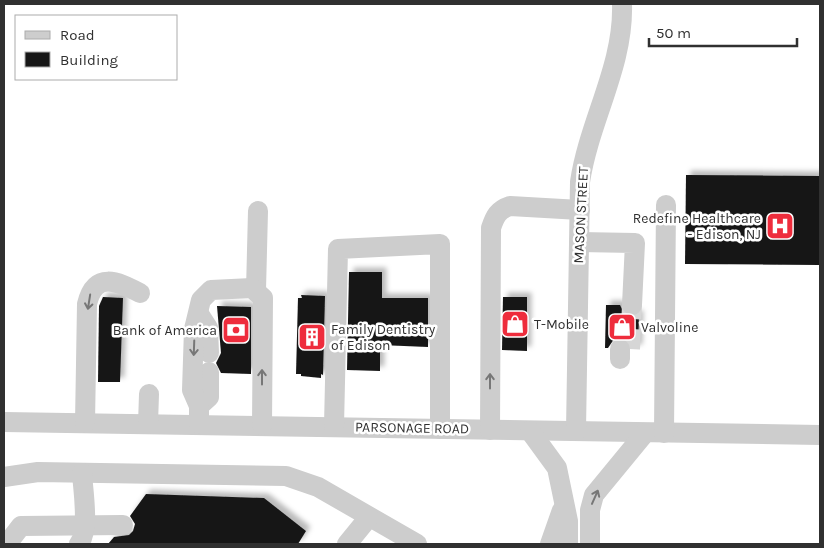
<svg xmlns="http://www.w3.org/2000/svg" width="824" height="548" viewBox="0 0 824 548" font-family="Karla,sans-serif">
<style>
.building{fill:#171717;filter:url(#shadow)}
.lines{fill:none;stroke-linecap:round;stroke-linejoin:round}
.minor-tunnel{stroke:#d6d6d6;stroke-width:20;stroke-dasharray:20 10;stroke-linecap:butt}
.minor{stroke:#cdcdcd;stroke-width:20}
.oneway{stroke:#777}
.labels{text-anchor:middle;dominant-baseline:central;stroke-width:5;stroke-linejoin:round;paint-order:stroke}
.street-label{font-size:14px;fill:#303030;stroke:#fff}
.poi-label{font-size:14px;fill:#303030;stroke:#fff;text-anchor:start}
</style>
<defs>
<filter id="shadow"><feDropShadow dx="4.5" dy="-4.5" stdDeviation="2.5" flood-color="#0004"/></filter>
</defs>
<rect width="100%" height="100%" fill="#fff"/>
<!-- building -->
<g class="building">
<polygon points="686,175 820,176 820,265 685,264"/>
<polygon points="349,272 382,272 382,298 428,298 428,347 380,345 380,371 347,370"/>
<polygon points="301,295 325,296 323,375 321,374 321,378 301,376 301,374 296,374 298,298 302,298"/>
<polygon points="103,297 123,298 120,382 98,382 99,306"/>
<polygon points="503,297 527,297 527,351 502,350"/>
<polygon points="606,305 620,305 625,315 631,317 639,314 638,349 632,349 630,343 620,337 614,339 608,348 605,348"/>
<polygon points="217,306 251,307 251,374 221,373 216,363 221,353"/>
<polygon points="146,494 264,498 306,531 298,544 108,544 114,537 129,535 133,531 135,524 130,516"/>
</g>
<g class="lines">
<!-- minor-tunnel -->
<polyline class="minor-tunnel" points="630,349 632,305"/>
<!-- minor -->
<g class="minor">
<polyline points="579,242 635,243 632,305"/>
<polyline points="256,290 258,211"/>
<polyline points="199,314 208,328 209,353"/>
<polyline points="620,359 620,349"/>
<polyline points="199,406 209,397 209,372"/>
<polyline points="4,422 820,435"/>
<path d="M 85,423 L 87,304 C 95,271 117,281 140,293"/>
<polyline points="148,424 149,394"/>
<polyline points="199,424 199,406 192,390 194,329 201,300 211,290 252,288 263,298 262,425"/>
<polyline points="334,426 338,249 440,244 440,429"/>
<path d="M 490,430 L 491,228 C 495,216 498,210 510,206 L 580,210"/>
<polyline points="530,431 557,468 568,521 568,544"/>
<path d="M 576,431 L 580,182 C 589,121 624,66 622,4"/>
<polyline points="664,433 666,205"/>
<polyline points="4,477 38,472 286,476 318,487 417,544"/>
<polyline points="7,544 21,526 123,525"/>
<path d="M 79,544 C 90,530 83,491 82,473"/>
<polyline points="347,544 369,517"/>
<polyline points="550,544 562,510"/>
<polyline points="590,544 590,510 594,495 645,433"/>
</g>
</g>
<!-- one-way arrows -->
<defs><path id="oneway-shaft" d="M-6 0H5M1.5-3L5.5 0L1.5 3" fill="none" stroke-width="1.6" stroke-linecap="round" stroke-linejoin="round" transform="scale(1.25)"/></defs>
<g class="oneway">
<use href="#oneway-shaft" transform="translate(89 302) rotate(99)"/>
<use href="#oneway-shaft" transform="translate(194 348) rotate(92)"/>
<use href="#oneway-shaft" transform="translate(262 377) rotate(-90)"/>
<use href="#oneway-shaft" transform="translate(490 381) rotate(-90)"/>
<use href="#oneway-shaft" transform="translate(595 497) rotate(-66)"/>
</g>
<!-- icons -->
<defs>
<symbol id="hospital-square" viewBox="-11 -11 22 22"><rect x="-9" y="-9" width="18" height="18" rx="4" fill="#ee2c3c" stroke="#fff"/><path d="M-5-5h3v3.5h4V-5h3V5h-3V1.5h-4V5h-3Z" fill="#fff"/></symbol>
<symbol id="shop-square" viewBox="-11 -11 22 22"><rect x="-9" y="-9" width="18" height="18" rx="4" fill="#ee2c3c" stroke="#fff"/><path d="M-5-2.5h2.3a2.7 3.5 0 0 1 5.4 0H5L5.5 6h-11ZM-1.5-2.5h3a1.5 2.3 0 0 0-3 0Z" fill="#fff"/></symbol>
<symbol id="bank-square" viewBox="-11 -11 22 22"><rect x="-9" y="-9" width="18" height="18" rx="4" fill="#ee2c3c" stroke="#fff"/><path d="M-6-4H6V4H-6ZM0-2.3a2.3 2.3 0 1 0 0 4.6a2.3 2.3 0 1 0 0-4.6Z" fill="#fff"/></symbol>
<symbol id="building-square" viewBox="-11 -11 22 22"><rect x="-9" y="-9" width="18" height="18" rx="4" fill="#ee2c3c" stroke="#fff"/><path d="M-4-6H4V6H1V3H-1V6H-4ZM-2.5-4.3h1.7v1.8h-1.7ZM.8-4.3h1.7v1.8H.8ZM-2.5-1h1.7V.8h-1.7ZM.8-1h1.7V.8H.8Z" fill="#fff"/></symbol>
</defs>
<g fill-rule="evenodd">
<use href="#hospital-square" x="764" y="210" width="32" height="32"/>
<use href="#shop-square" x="499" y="308" width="32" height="32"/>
<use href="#shop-square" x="606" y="311" width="32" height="32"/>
<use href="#bank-square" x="220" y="314" width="32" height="32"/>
<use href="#building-square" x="296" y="321" width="32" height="32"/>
</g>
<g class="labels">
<!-- street labels -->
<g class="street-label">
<text transform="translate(581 215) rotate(-87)">MASON STREET</text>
<text transform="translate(412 428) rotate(1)">PARSONAGE ROAD</text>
</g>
<!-- poi labels -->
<g class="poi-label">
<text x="761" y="218" text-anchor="end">Redefine Healthcare<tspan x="761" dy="16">- Edison, NJ</tspan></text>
<text x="534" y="324">T-Mobile</text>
<text x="641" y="327">Valvoline</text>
<text x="331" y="329">Family Dentistry<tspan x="331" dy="16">of Edison</tspan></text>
<text x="217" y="330" text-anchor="end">Bank of America</text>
</g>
</g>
<!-- border -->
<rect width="824" height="548" fill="none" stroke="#303030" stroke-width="10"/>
<!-- legend -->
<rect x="15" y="15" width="162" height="65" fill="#ffffff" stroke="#acacac"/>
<rect x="25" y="31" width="25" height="8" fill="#cdcdcd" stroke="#acacac"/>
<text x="60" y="40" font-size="15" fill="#303030">Road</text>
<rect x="25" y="52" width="25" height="15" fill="#171717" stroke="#acacac"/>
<text x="60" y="65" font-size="15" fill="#303030">Building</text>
<!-- scale -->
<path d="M649 38v8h148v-8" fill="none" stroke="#303030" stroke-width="2.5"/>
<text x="656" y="38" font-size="15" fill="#303030" stroke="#ffffff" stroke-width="4" paint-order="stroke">50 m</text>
</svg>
